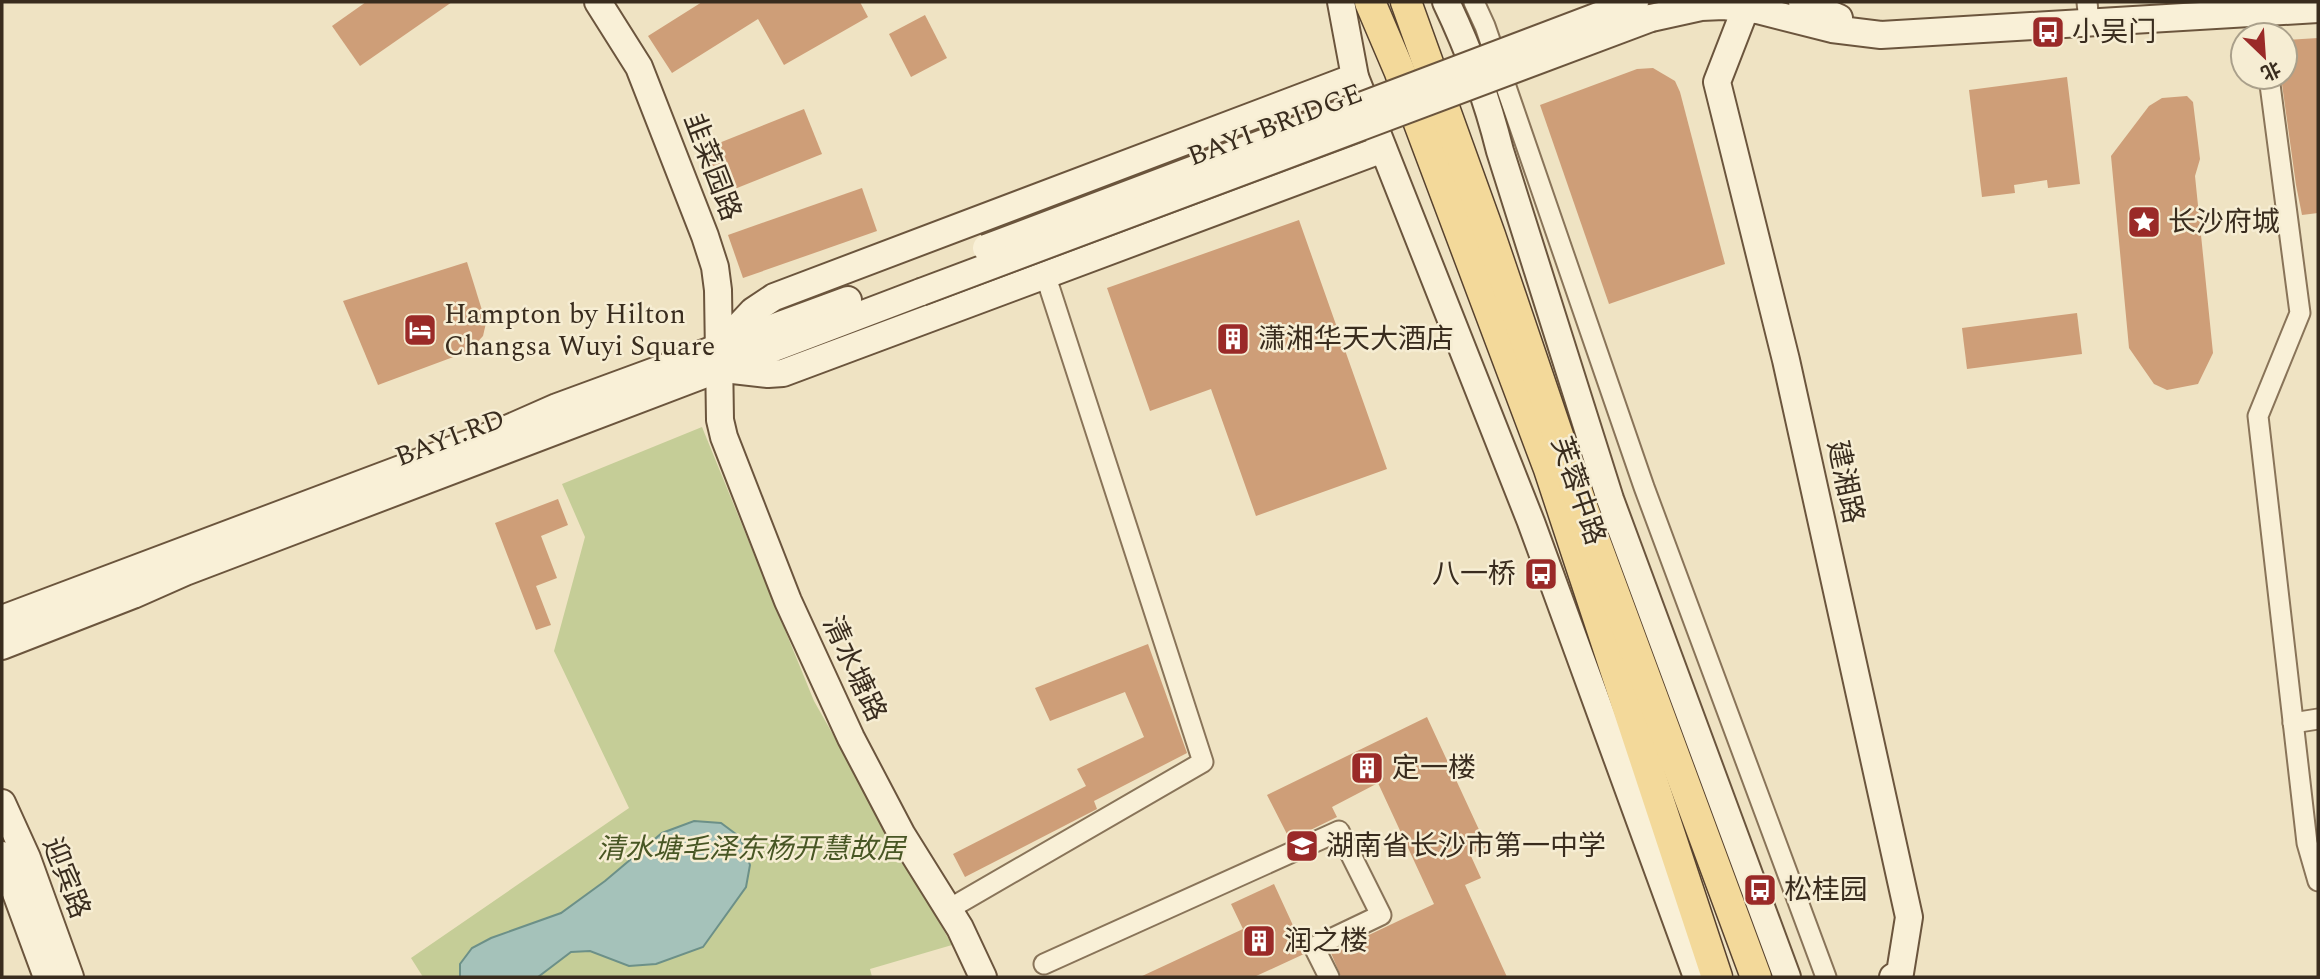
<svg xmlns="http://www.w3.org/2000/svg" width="2320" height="979" viewBox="0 0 2320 979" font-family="Spectral,'Noto Sans SC',serif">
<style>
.green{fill:#c5cd97}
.water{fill:#a5c2ba;stroke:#6c9088;stroke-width:2}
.building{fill:#ce9e78}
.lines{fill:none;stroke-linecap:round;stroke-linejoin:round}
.street-casing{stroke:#897459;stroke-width:23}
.secondary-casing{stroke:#6b553d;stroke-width:30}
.primary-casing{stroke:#57422e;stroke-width:33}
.street{stroke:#f9f0d7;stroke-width:19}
.secondary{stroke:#f9f0d7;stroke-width:26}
.primary{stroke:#f3d99a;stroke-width:30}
.secondary-bridge-casing{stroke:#6b553d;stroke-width:30;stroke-linecap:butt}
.secondary-bridge{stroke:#f9f0d7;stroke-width:26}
.labels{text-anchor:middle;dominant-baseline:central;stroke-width:5;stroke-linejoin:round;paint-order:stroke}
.poi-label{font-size:28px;fill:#392c1e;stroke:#f6edd3;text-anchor:start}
.street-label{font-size:28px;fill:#392c1e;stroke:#f6edd3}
.park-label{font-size:28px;font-style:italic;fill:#485624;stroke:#f6edd3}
</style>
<rect width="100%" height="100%" fill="#efe3c3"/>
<!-- green -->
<polygon class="green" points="702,427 814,701 952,945 870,969 872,977 423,977 411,958 629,808 554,651 585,537 562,484"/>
<!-- water -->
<polygon class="water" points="694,821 721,823 740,837 750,865 746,887 703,947 656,964 629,966 590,951 571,952 538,977 460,977 460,964 472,948 491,938 561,913 605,881 662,833"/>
<!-- building -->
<g class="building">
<polygon points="366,2 452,2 360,66 332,26"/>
<polygon points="702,2 860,2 868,17 784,65 758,19 672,73 648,36"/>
<polygon points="925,15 947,58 911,77 889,34"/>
<polygon points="2318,38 2318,213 2302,215 2296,185 2281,77 2285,77 2285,40"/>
<polygon points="1653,68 1675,81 1680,92 1725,264 1609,304 1540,105 1637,69"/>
<polygon points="2067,77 2080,184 2048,188 2047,180 2014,185 2015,193 1982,197 1969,90"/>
<polygon points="2187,96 2193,102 2200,159 2195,176 2213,353 2198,384 2167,390 2154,384 2129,348 2111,156 2149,106 2162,98"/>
<polygon points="804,109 822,154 722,194 704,149"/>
<polygon points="862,188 877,231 743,278 728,235"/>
<polygon points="1299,220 1387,469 1256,516 1211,389 1150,411 1107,288"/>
<polygon points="467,262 486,323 483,336 473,347 456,356 378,385 343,301"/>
<polygon points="2077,313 2082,354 1967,369 1962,328"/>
<polygon points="558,499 568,525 541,536 557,578 536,586 551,625 536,630 495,523"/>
<polygon points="1148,644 1187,753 1094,801 1097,809 965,877 953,854 1086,786 1077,769 1144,737 1125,692 1050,721 1035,688"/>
<polygon points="1427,717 1487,847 1470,854 1481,878 1465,885 1507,977 1341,977 1331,953 1434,904 1378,783 1332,807 1337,817 1290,840 1267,795"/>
<polygon points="1274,884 1302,945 1304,954 1254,977 1140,977 1243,929 1231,904"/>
</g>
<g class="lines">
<defs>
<g id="street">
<polyline points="1474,2 1485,26 1644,487 1826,977"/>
<polyline points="2087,2 2089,22"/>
<polyline points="2259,13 2263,35"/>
<polyline points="2269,77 2300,313 2258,416 2307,843 2318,881"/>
<polyline points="2293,723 2318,719"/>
<polyline points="949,909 1203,762 1045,274"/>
<polyline points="1044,964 1339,831 1381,915 1314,947 1329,977"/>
</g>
<g id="secondary">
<polyline points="598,2 639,67 705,236 715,267 718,290 720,420 724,437 788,601 851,738 902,835 960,928 983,977"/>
<polyline points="1341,2 1355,77 1531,522 1697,977"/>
<path d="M 1446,2 C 1469,50 1487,99 1500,151 L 1610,499 L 1787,977"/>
<polyline points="1748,2 1717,82 1786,360 1909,917 1900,973 1893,977"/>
<polyline points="1802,2 1839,18"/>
<polyline points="1651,18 1701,7 1724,6 1757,10 1832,29 1881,35 2318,9"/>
<polyline points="722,344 753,311 774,297 1355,77"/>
<polyline points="724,369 768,374 783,373 1383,149"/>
<polyline points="2,619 507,429 557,407 848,300"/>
<polyline points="2,646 133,595 185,572 921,292"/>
<polyline points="2,803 27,858 70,977"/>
<polyline points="2,855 47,977"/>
</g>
<g id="primary">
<polyline points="1370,2 1399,70 1549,469 1717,977"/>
<polyline points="1406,2 1490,235 1583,509 1756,977"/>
</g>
</defs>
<!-- street casing -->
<use href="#street" class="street-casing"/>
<!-- secondary casing -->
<use href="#secondary" class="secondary-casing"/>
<!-- primary casing -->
<use href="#primary" class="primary-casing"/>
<!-- street -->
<use href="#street" class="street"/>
<!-- secondary -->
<use href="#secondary" class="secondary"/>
<!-- primary -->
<use href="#primary" class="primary"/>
<defs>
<g id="secondary-bridge">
<polyline points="986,248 1635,2"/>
<polyline points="921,292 1651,18"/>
</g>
</defs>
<!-- secondary-bridge casing -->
<use href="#secondary-bridge" class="secondary-bridge-casing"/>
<!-- secondary-bridge -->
<use href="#secondary-bridge" class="secondary-bridge"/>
</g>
<!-- icons -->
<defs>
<symbol id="bus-square" viewBox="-11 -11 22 22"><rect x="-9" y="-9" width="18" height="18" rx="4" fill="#9a2a28" stroke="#f6edd3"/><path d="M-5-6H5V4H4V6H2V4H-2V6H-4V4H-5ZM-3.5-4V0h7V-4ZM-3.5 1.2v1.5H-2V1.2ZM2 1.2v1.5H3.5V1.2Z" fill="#fff"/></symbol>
<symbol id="sight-square" viewBox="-11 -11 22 22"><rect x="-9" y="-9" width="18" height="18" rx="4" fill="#9a2a28" stroke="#f6edd3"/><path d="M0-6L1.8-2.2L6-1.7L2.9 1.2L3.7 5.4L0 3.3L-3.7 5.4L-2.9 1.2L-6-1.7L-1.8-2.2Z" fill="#fff"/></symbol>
<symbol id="hotel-square" viewBox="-11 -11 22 22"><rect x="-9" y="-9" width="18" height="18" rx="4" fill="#9a2a28" stroke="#f6edd3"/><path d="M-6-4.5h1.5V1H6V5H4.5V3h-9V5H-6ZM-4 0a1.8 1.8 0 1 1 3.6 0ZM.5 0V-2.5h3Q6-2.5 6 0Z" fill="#fff"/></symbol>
<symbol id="building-square" viewBox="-11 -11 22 22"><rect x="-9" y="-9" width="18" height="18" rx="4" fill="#9a2a28" stroke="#f6edd3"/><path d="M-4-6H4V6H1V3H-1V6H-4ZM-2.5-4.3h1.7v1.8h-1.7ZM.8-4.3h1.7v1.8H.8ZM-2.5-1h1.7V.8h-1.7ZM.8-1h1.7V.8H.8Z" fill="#fff"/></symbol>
<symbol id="school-square" viewBox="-11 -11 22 22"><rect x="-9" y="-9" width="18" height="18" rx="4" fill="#9a2a28" stroke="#f6edd3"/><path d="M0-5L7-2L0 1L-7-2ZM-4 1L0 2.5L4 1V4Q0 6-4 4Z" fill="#fff"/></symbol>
</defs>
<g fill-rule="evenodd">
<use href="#bus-square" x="2029" y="13" width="38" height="38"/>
<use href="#sight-square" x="2125" y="203" width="38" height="38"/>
<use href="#hotel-square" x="401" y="311" width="38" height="38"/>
<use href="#building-square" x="1214" y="320" width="38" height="38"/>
<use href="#bus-square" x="1522" y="555" width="38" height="38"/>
<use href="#building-square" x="1348" y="749" width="38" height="38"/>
<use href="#school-square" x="1283" y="827" width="38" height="38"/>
<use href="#bus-square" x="1741" y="871" width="38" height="38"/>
<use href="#building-square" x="1240" y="922" width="38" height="38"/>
</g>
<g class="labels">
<!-- poi labels -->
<g class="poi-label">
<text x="2072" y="32">小吴门</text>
<text x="2168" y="222">长沙府城</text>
<text x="444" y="314">Hampton by Hilton<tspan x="444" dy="32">Changsa Wuyi Square</tspan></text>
<text x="1258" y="339">潇湘华天大酒店</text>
<text x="1516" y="574" text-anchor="end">八一桥</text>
<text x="1392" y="768">定一楼</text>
<text x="1326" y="846">湖南省长沙市第一中学</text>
<text x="1784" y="890">松桂园</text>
<text x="1284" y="941">润之楼</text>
</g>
<!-- street labels -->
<g class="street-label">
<text transform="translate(1275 125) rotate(-21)">BAYI BRIDGE</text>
<text transform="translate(712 167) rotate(69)">韭菜园路</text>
<text transform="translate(450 438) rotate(-21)">BAYI.RD</text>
<text transform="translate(1845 482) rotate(78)">建湘路</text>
<text transform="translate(1578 491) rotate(71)">芙蓉中路</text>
<text transform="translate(854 669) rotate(65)">清水塘路</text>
<text transform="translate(66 878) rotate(69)">迎宾路</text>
</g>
<!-- park labels -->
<g class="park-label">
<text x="751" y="849">清水塘毛泽东杨开慧故居</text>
</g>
</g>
<!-- border -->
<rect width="2320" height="979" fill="none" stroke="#392c1e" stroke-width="7"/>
<!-- north arrow -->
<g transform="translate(2264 56) rotate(155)"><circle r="33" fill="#f6edd3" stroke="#aaa08b" stroke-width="2"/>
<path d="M0-5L12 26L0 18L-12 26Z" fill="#9a2a28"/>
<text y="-10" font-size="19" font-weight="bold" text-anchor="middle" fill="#392c1e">北</text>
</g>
</svg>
